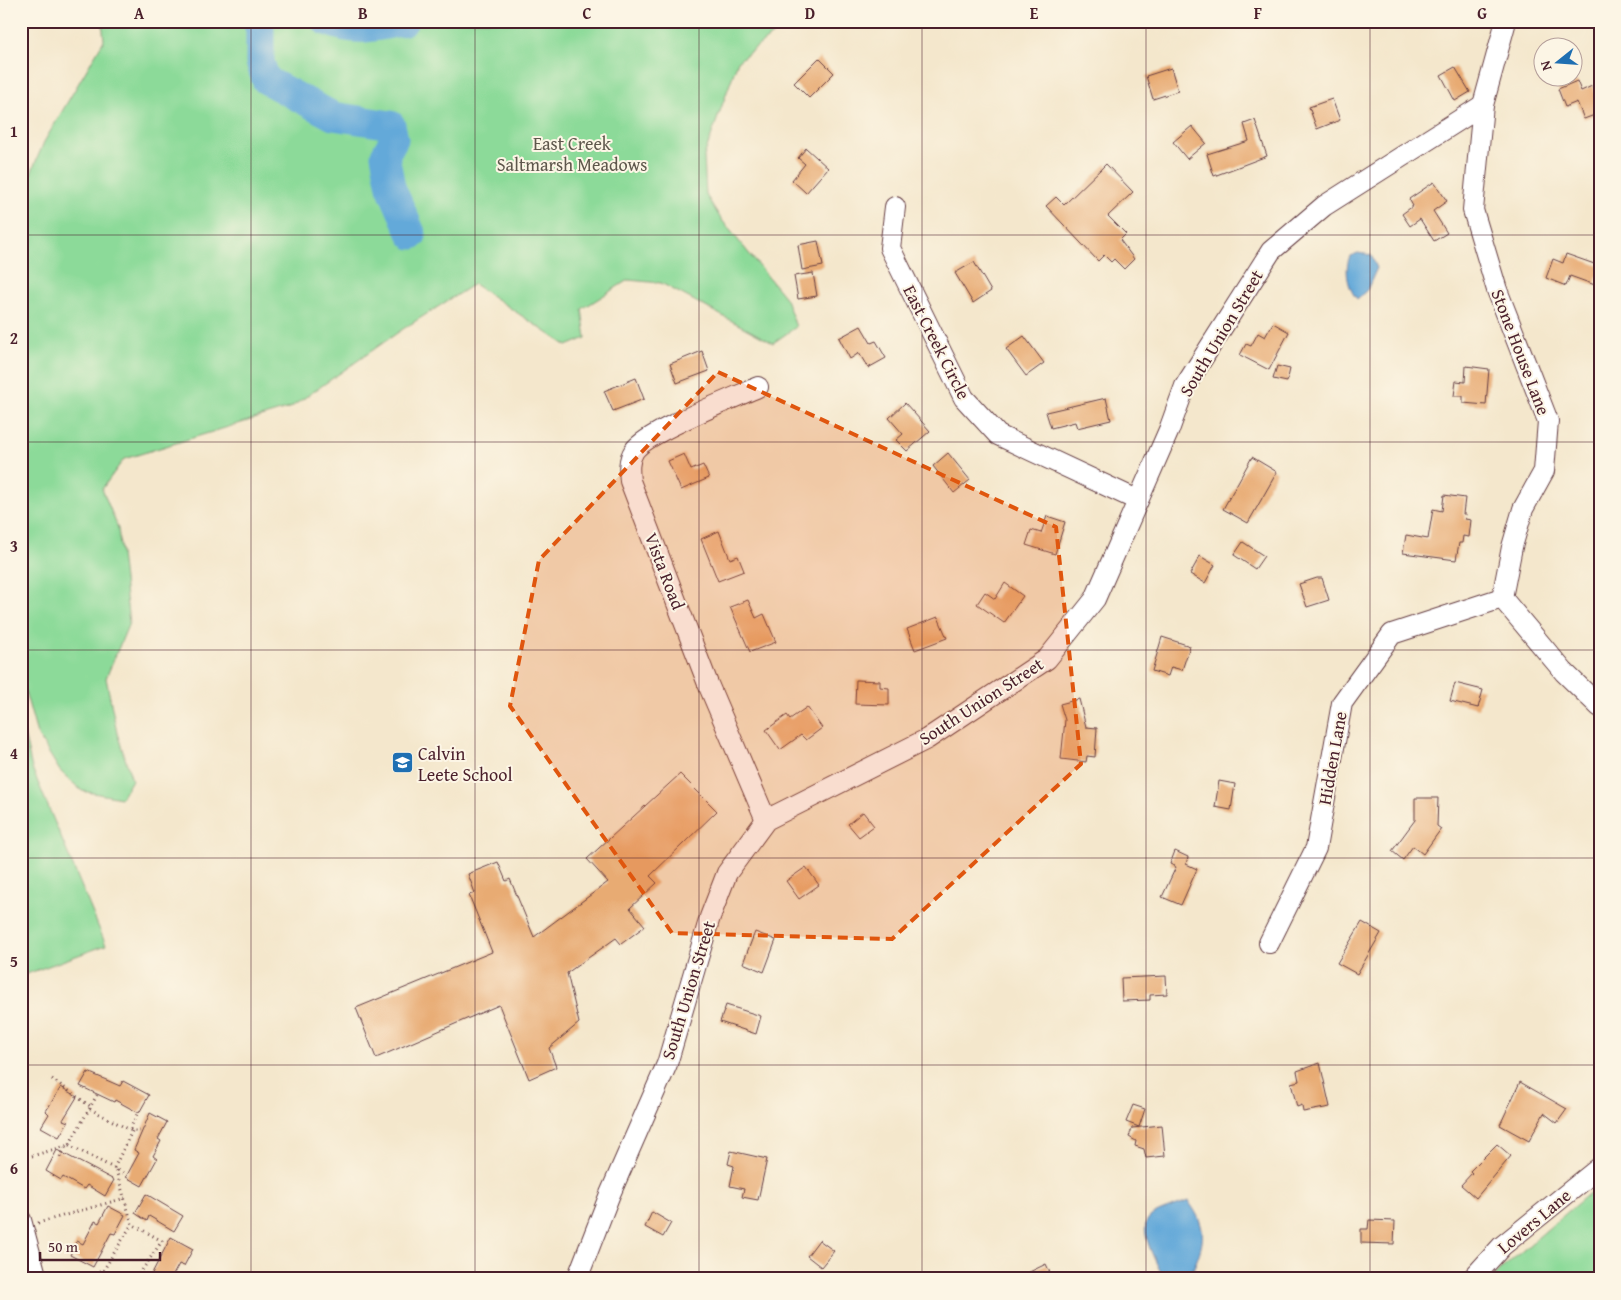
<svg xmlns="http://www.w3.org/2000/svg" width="1621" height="1300" viewBox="0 0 1621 1300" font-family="'Gentium Book Plus',serif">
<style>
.green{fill:#8cda99;stroke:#6b7c62}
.water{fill:#63a9d9;stroke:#566482}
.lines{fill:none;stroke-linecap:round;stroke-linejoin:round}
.river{stroke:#63a9d9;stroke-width:29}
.building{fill:#e8ab73}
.minor-casing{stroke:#643d43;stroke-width:22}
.path{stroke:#643d43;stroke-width:3;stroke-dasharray:1 4;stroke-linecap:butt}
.minor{stroke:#fff;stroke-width:20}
.marked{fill:#e0560e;fill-opacity:0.2;stroke:#e0560e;stroke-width:4;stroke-dasharray:10 6;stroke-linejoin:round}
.grid{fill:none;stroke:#4a1f2b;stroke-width:1;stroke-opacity:0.55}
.labels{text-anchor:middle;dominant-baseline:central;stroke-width:4;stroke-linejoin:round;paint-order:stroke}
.park-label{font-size:18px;fill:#5e574c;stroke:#fcf5e5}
.street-label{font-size:18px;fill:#4a1f2b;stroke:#fcf5e5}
.poi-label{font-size:18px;fill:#4a1f2b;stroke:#fcf5e5;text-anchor:start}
.neatline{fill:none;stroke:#4a1f2b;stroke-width:2}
.grid-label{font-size:16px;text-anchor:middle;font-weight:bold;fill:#4a1f2b}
</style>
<rect width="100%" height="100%" fill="#fcf5e5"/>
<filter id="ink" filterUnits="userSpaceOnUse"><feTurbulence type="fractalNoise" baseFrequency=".02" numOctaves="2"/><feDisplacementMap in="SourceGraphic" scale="10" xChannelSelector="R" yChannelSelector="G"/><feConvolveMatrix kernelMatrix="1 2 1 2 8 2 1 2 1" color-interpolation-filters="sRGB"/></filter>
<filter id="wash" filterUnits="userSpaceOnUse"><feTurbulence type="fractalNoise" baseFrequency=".0096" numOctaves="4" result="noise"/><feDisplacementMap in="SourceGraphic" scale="20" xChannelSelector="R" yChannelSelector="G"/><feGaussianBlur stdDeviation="1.12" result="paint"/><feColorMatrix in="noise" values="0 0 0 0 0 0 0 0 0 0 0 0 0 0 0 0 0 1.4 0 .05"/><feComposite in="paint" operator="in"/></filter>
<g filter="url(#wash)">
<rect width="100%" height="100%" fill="#f4e7cc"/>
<!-- green -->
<g class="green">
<polygon points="102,21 791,21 738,61 704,156 706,195 721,219 786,299 796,327 773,343 661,283 628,280 582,309 586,338 567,346 474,284 403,329 290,408 124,459 102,489 118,528 129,623 106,678 117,733 132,780 121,798 82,791 60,771 37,734 21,677 21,197 44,142 104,40"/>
<polygon points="21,721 32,768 106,945 21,976"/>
<polygon points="1600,1184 1600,1279 1493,1279 1499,1271"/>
</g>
<!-- water -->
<g class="water">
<path d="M 1358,253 L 1371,255 L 1377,268 L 1367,290 L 1357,299 C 1348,289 1344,269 1350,256 Z"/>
<path d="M 1188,1201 C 1211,1231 1203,1246 1189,1279 L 1164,1279 C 1158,1265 1137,1230 1149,1218 C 1155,1211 1179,1205 1188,1201 Z"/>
</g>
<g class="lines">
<!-- river -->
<g class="river">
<polyline points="257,21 260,30 260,62 266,80 333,116 391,125 394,139 385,155 391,187 412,235"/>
<path d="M 326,21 C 356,33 373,28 404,21"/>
</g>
</g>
<g id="blocks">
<!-- building -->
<g class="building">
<polygon points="819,58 834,73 809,98 794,83"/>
<polygon points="1455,67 1470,92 1455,101 1441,75"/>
<polygon points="1171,68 1178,91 1153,99 1146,76"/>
<polygon points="1577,81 1581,91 1592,86 1600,104 1600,113 1584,119 1577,102 1565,107 1558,89"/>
<polygon points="1332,99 1340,120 1317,129 1309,107"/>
<polygon points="1255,120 1267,156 1214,176 1207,154 1249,141 1244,124"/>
<polygon points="1192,126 1206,143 1187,159 1173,142"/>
<polygon points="806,148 828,168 806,193 792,180 805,164 798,158"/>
<polygon points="1106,164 1133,192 1108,216 1126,234 1120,240 1134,259 1124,269 1114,259 1111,262 1104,255 1098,261 1046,206 1056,197 1064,205"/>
<polygon points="1434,182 1447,201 1433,211 1447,233 1434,241 1420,219 1410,226 1402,214 1413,206 1409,199"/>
<polygon points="818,241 823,266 802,270 798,245"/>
<polygon points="1566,254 1600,266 1595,285 1570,276 1566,286 1546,278 1553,259 1563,263"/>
<polygon points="974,262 991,291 973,303 955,273"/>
<polygon points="813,273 817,296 798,299 794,276"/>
<polygon points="1273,323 1289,332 1269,370 1240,355 1246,344 1251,346 1258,333 1265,337"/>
<polygon points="861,326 871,343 876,341 886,358 868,368 859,353 850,359 839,338"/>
<polygon points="1024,336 1044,363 1026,376 1006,349"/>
<polygon points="702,351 709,371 677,383 670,364"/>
<polygon points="1277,366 1290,369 1287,382 1273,379"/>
<polygon points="1466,366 1489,369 1486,405 1463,403 1463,396 1454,396 1456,381 1465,382"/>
<polygon points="636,378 644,399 613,411 604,391"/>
<polygon points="1106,398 1111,420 1077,428 1075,422 1051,428 1046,412"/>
<polygon points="905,403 930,431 907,451 896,440 903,434 889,418"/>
<polygon points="948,453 970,480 954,493 933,466"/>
<polygon points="684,454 691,470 703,465 709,478 681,490 668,461"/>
<polygon points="1252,457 1277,472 1248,523 1223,509"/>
<polygon points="1444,495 1465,498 1463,514 1466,514 1465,519 1471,520 1469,537 1463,536 1462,543 1459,543 1456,560 1403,553 1406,535 1428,539 1433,509 1442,511"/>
<polygon points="1047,516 1065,522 1055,554 1026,545 1031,530 1041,533"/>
<polygon points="719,531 730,559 738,556 744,571 718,581 701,539"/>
<polygon points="1243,542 1264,556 1255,569 1234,555"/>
<polygon points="1200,556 1215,565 1205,583 1190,574"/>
<polygon points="1317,578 1322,578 1329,600 1307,607 1299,584"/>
<polygon points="1005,583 1023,596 1004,623 977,604 985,592 995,599"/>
<polygon points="748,600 756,618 764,614 776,642 750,652 730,607"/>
<polygon points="938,617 947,638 915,650 907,629"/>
<polygon points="1162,637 1190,646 1182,670 1171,667 1168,676 1152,671"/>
<polygon points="856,680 880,681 880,687 889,688 889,705 855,704"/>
<polygon points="1455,683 1483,690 1478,708 1450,701"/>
<polygon points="1079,699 1086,727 1097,728 1095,757 1087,756 1086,762 1061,759 1065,720 1060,704"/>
<polygon points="807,707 822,728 806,740 801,735 780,750 766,730 787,715 790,719"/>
<polygon points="680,774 717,811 650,876 657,883 630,908 645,926 621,944 616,938 567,973 579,1023 549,1048 556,1067 529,1079 499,1005 376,1058 356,1008 492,952 469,895 475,893 468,874 498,862 506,881 510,879 534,937 608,882 587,859"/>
<polygon points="1219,781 1235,784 1231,810 1215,807"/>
<polygon points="1415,798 1438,798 1437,826 1441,829 1423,854 1413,846 1403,860 1392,851 1415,820"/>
<polygon points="863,812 874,826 859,837 848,824"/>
<polygon points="1175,851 1188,857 1186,864 1197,869 1181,905 1162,897 1176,867 1170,864"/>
<polygon points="806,867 819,885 799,899 786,881"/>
<polygon points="1362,922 1381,933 1357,974 1337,963"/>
<polygon points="755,932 776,940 764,972 743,963"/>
<polygon points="1166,976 1167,994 1150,995 1150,1000 1122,1001 1121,978"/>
<polygon points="726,1005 761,1016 756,1034 720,1022"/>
<polygon points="1320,1063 1330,1107 1303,1112 1302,1105 1297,1107 1291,1083 1299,1081 1297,1071"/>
<polygon points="88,1072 120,1086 123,1081 149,1095 139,1113 115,1100 114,1102 80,1086"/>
<polygon points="1520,1082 1567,1109 1557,1123 1544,1113 1529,1141 1500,1125"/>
<polygon points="61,1087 77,1097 63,1120 68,1122 59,1137 41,1127 49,1114 46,1111"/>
<polygon points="1133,1105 1145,1109 1139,1127 1126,1122"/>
<polygon points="150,1113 167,1122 158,1139 161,1141 153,1156 157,1159 142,1186 126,1177 139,1153 134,1150"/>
<polygon points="1162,1125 1165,1156 1146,1158 1144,1149 1135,1146 1136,1141 1129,1137 1132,1128"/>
<polygon points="1497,1144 1511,1156 1476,1198 1461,1185 1472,1173 1470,1171"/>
<polygon points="57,1150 114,1180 105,1196 87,1185 84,1189 63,1177 61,1180 46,1171"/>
<polygon points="731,1151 767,1159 758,1200 742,1197 744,1189 730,1186 734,1166 728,1164"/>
<polygon points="146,1194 183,1216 174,1231 149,1216 147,1221 135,1213"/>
<polygon points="108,1206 125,1215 115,1234 111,1233 93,1267 70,1255 77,1241 83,1244 95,1221 99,1223"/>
<polygon points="652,1212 671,1223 663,1237 645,1227"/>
<polygon points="1369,1220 1395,1221 1394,1244 1361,1243 1361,1229 1368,1229"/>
<polygon points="171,1237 193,1249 184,1266 179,1264 171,1279 149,1279"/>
<polygon points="819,1240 834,1251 821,1267 807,1256"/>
<polygon points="1046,1264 1053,1279 1015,1279"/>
</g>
</g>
</g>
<g filter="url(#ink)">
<use href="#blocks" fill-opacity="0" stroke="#643d43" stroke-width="1"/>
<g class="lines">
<defs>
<g id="minor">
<polyline points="1506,21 1483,105 1473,210 1497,290 1548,421 1544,471 1523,509 1512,547 1502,598 1564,672 1600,707"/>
<polyline points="895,207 890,248 964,398 998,435 1137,500"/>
<path d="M 758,387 C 734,398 646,432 634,451 C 628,460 629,471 630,481 L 708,684 L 766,820"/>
<polyline points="1269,943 1316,848 1342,703 1392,634 1502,598"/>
<polyline points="21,1220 37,1279"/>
<polyline points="577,1279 610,1194 667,1064 710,917 727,873 766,820 927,739 1047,659 1095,599 1169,430 1185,386 1271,251 1324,206 1483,105"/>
<polyline points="1472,1279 1502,1246 1600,1167"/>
</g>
</defs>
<!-- minor casing -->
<use href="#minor" class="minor-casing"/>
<!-- path -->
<g class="path">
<polyline points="52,1079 90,1106"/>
<polyline points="90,1109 132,1131 140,1131"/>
<polyline points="130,1129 138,1112"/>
<polyline points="69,1145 127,1175"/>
<polyline points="32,1156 69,1145 97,1095"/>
<polyline points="60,1157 66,1146"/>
<polyline points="114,1168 132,1131"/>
<polyline points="116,1170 132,1224 162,1241 136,1279"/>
<polyline points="38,1223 125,1198"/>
<polyline points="75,1279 103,1271"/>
<polyline points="115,1279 103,1271 132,1224"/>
</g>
<!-- minor -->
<use href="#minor" class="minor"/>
</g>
</g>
<!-- marked area -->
<path class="marked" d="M 718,372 L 1056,527 L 1081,764 L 892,939 L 672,933 L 510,706 L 539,560 Z"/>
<!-- grid -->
<path class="grid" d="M 251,21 L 251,1279M 475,21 L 475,1279M 699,21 L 699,1279M 922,21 L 922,1279M 1146,21 L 1146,1279M 1370,21 L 1370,1279M 21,235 L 1600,235M 21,442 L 1600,442M 21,650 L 1600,650M 21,858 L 1600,858M 21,1065 L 1600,1065"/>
<!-- icons -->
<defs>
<symbol id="school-square" viewBox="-11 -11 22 22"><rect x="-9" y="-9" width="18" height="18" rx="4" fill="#1f6fb2" stroke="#fcf5e5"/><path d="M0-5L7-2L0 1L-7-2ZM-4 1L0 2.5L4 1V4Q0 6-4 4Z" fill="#fff"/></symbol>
</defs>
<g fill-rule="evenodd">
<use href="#school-square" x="390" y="750" width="25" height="25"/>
</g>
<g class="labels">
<!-- park labels -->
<g class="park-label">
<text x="572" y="143">East Creek<tspan x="572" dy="21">Saltmarsh Meadows</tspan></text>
</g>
<!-- street labels -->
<g class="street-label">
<text transform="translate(1221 333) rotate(-59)">South Union Street</text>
<text transform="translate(937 342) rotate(63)">East Creek Circle</text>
<text transform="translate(1521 352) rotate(69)">Stone House Lane</text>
<text transform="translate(665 571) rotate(69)">Vista Road</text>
<text transform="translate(981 701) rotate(-33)">South Union Street</text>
<text transform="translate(1332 758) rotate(-80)">Hidden Lane</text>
<text transform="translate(688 990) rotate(-73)">South Union Street</text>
<text transform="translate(1534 1221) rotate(-40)">Lovers Lane</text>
</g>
<!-- poi labels -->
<g class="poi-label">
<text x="418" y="753">Calvin<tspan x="418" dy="21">Leete School</tspan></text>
</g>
</g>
<!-- margin -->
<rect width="1621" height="1300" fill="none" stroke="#fcf5e5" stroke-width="55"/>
<!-- north arrow -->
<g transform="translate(1558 62) rotate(253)"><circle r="24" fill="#fcf5e5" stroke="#b59f9b"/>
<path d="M0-4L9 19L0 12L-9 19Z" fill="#1f6fb2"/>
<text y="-8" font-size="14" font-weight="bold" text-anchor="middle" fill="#4a1f2b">N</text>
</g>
<!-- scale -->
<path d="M40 1252v8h120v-8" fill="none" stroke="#4a1f2b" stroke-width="2.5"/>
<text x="48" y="1252" font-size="15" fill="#4a1f2b" stroke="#fcf5e5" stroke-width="4" paint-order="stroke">50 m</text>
<rect x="28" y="28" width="1566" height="1244" class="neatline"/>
<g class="grid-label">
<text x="139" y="19">A</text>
<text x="363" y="19">B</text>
<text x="587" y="19">C</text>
<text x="810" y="19">D</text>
<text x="1034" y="19">E</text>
<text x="1258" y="19">F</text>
<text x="1482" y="19">G</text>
<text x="14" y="137">1</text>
<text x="14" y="344">2</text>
<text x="14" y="552">3</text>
<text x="14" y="759">4</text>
<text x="14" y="967">5</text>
<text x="14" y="1174">6</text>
</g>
</svg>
